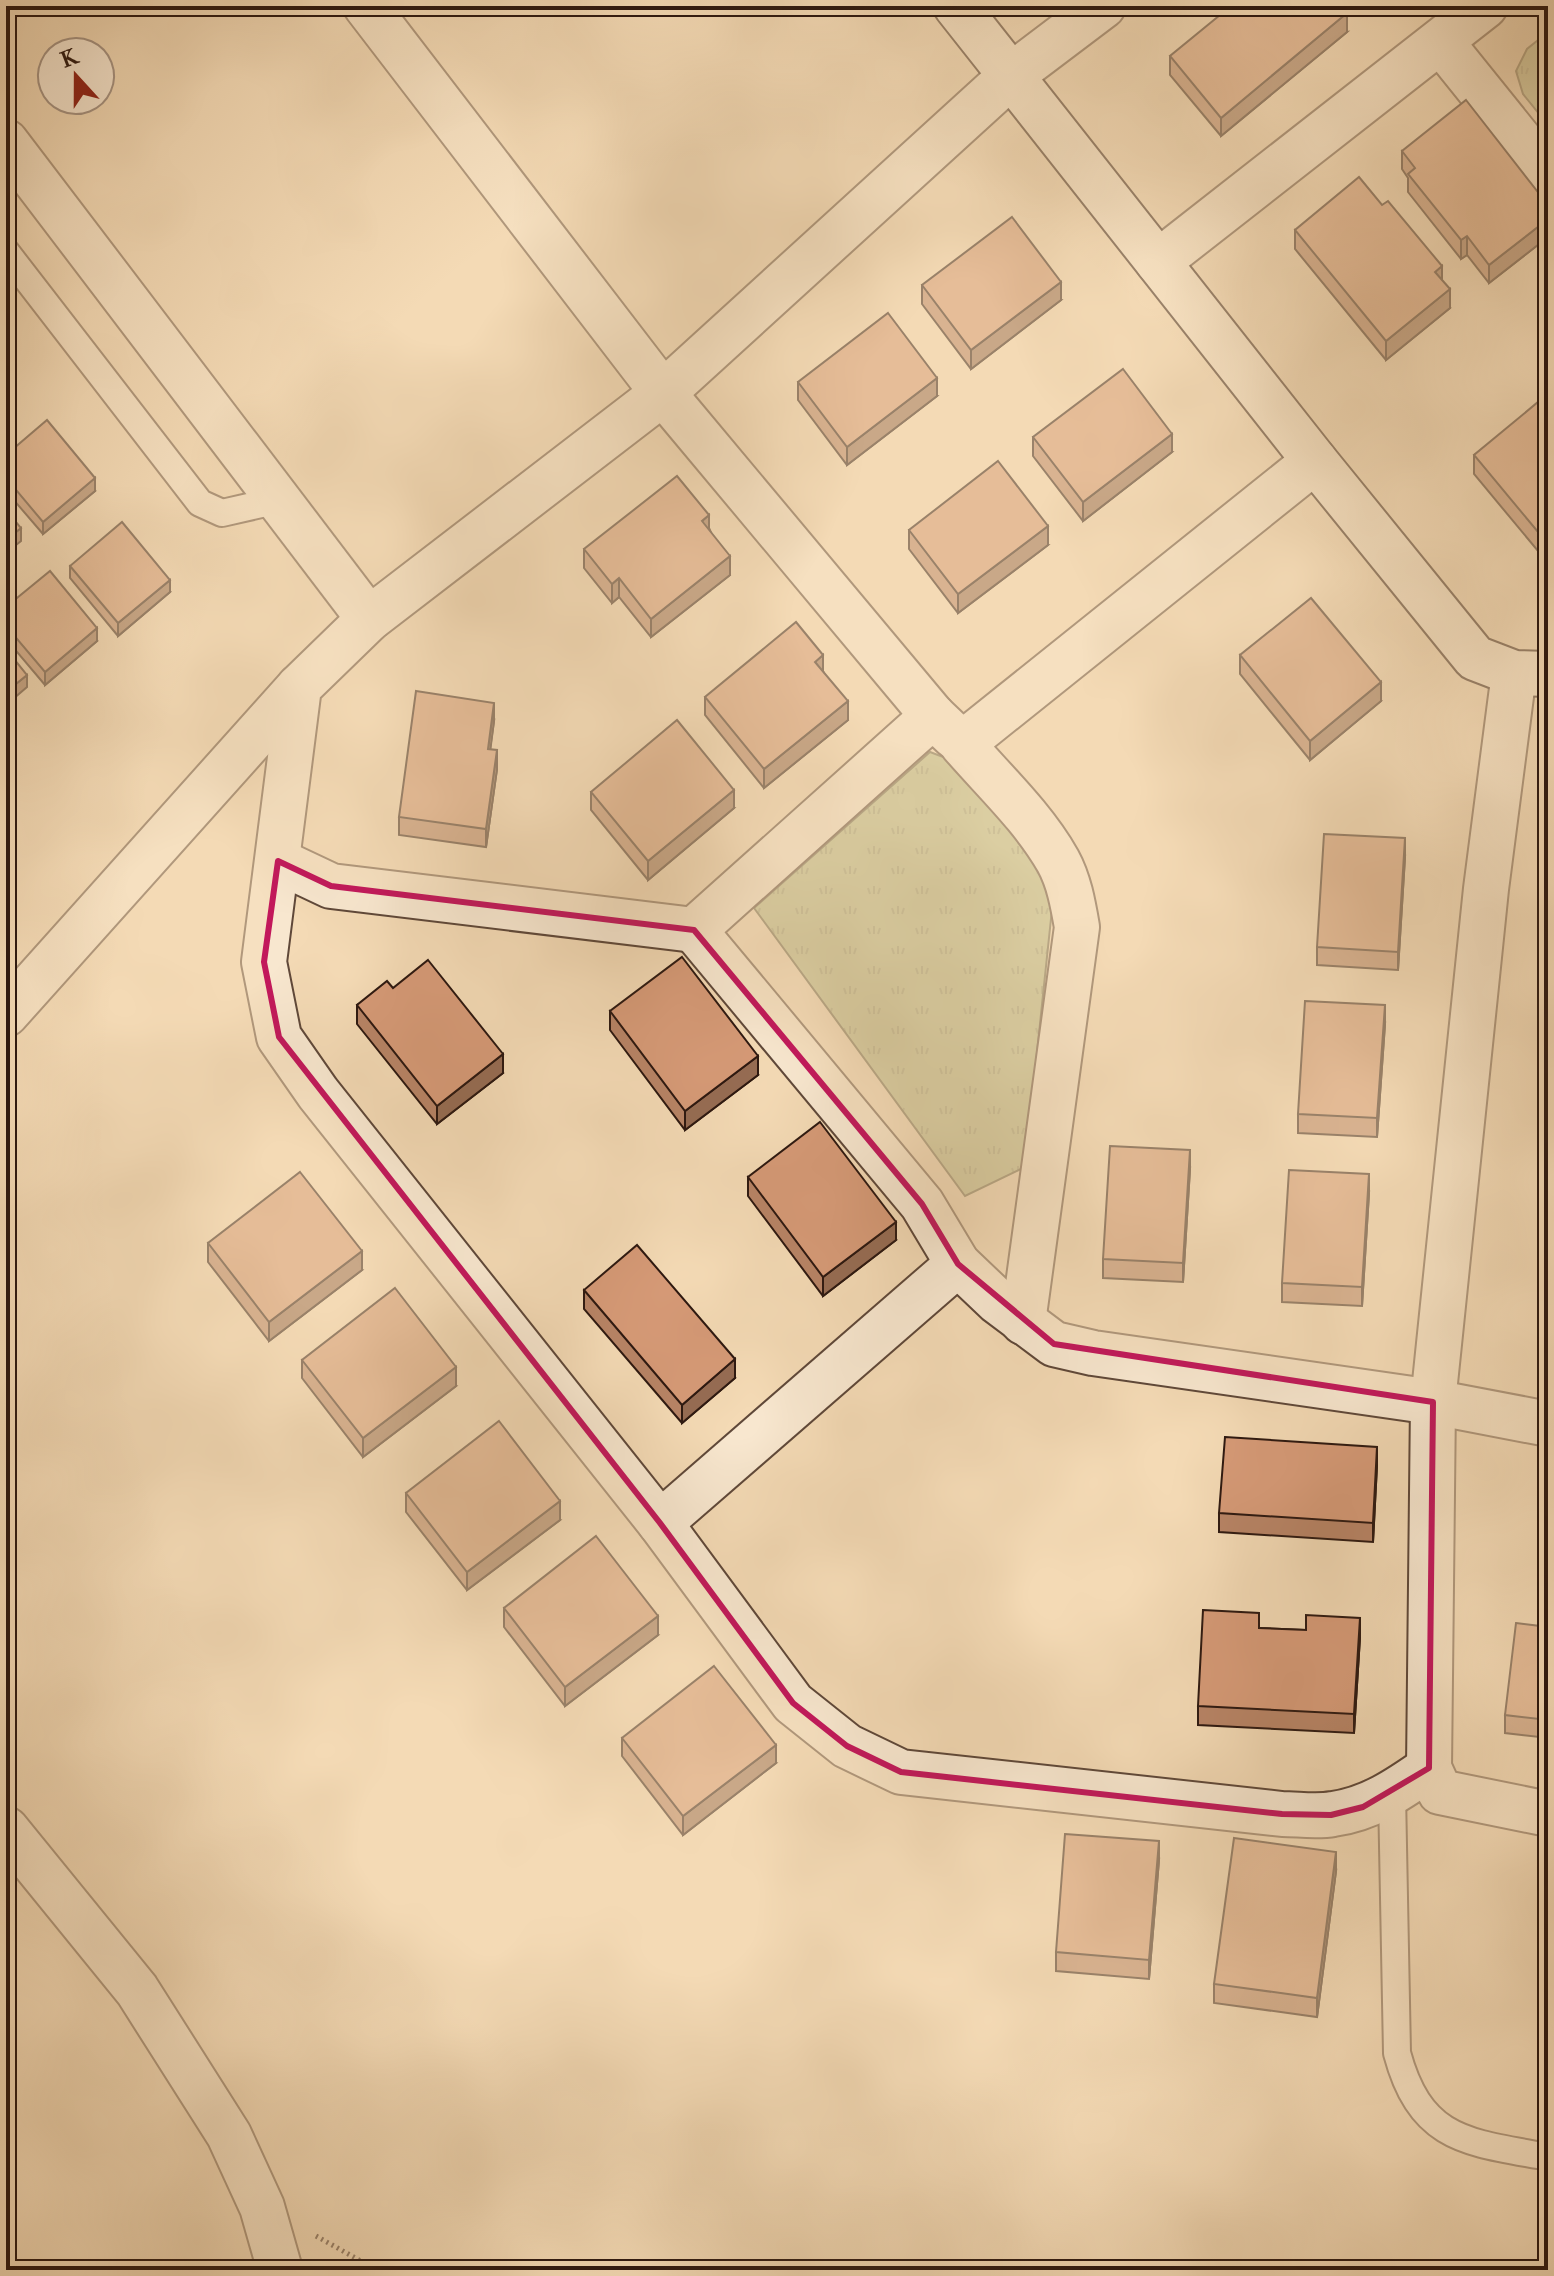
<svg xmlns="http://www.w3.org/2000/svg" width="1554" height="2276" viewBox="0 0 1554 2276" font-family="'IM FELL French Canon',serif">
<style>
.park{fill:url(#park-tufts);stroke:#746c4e;stroke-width:2}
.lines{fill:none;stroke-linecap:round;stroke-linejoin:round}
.lane-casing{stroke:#5f4839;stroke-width:30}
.street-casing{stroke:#5f4839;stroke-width:48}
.secondary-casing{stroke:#2d1810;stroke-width:48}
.path{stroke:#2d1810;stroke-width:5;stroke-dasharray:2 4;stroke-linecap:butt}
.lane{stroke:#f8e7cf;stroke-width:26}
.street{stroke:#f8e7cf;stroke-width:44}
.secondary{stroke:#f8e7cf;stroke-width:44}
.wall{fill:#b88466;stroke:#2d1810;stroke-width:2}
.shaded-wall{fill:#966c53;stroke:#2d1810;stroke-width:2}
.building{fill:#d69a77;stroke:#2d1810;stroke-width:2}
.marked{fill:none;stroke:#c2185b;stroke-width:6;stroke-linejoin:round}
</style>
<defs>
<pattern id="park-tufts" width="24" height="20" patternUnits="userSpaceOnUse" patternTransform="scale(2)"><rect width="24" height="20" fill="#bcbf8d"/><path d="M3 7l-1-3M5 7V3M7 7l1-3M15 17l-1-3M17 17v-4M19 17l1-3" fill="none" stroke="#a2a379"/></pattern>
</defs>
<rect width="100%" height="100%" fill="#f4dab5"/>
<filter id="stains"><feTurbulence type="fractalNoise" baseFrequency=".0025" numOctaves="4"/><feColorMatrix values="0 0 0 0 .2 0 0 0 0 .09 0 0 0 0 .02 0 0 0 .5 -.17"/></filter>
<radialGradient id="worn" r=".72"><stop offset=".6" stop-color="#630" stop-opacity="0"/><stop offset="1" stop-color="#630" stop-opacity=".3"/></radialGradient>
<!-- park -->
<g class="park">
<polygon points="1548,32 1548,125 1523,94 1516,71 1527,49"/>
<polygon points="930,752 964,765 1054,890 1025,1167 965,1196 754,908"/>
</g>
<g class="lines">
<defs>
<g id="lane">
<polyline points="6,252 200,503 222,513 279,500"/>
<path d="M 1392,1794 L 1397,2053 C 1421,2142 1468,2142 1548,2157"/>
</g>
<g id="street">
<polyline points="366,6 663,393 933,716"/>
<path d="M 1103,6 L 1013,74 L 663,393 L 369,619 L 299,687 L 264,962 L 279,1037 L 318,1093 L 660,1523 L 793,1703 L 847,1746 L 901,1772 L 1282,1814 C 1298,1814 1316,1817 1333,1814 C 1370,1809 1399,1789 1429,1768"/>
<polyline points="1441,42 1548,175"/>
<polyline points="6,142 369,619"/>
<polyline points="1158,262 1485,6"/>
<polyline points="1514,673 1486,889 1433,1402 1429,1768 1440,1792 1548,1814"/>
<polyline points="278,861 331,886 694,930 933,716 954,736"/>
<polyline points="694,930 922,1204 958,1264 998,1302 1054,1344 1093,1353 1433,1402 1548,1424"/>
<polyline points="6,1014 299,687"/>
<path d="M 1023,1322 L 1077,927 C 1073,904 1069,881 1058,861 C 1033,817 994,781 962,744 L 1315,461"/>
<polyline points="660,1523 958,1264"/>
<polyline points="6,1829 137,1990 229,2135 262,2207 280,2270"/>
</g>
<polyline id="secondary" points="956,6 1315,461 1475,658 1514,673 1548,674"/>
</defs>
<!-- lane casing -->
<use href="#lane" class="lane-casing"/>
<!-- street casing -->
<use href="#street" class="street-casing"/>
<!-- secondary casing -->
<use href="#secondary" class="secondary-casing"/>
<!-- path -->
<polyline class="path" points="316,2236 377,2270"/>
<!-- lane -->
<use href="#lane" class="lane"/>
<!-- street -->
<use href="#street" class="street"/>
<!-- secondary -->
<use href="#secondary" class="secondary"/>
</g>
<!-- wall -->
<g class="wall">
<polygon points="1347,32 1221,136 1170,75 1170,56"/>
<polygon points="1402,151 1548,205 1548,237 1489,283 1467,255 1461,259 1408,192 1408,178 1402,169"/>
<polygon points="1295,230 1450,308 1386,360 1295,249"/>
<polygon points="922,285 1061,300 971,369 922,304"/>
<polygon points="798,382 937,396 847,465 798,400"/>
<polygon points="1548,413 1548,563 1474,474 1474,455"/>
<polygon points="1033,437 1172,452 1083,521 1033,456"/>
<polygon points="6,455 95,491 43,534 6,491"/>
<polygon points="709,528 730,575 651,637 619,597 612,603 584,568 584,549"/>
<polygon points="909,530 1048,545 958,613 909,549"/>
<polygon points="70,566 170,592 118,636 70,578"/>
<polygon points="6,607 97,641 45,685 6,639"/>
<polygon points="1240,655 1381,701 1310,760 1240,674"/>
<polygon points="823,671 848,720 764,788 705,715 705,697"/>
<polygon points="494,721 490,749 497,769 486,847 399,835 399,817"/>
<polygon points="591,792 734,808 648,880 591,810"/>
<polygon points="1405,857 1398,970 1317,965 1317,947"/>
<polygon points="393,988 503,1073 437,1124 357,1024 357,1005"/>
<polygon points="610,1011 758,1075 685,1130 610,1030"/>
<polygon points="1385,1024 1377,1137 1298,1133 1298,1114"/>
<polygon points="1190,1169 1183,1282 1103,1278 1103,1259"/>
<polygon points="748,1177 896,1240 823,1296 748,1196"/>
<polygon points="1369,1193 1362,1306 1282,1302 1282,1283"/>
<polygon points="208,1243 362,1270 269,1341 208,1262"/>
<polygon points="584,1290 735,1378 682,1423 584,1309"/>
<polygon points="302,1360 456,1386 363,1457 302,1378"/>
<polygon points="1377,1465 1373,1542 1219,1532 1219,1513"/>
<polygon points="406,1493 560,1520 467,1590 406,1512"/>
<polygon points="504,1608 658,1635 565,1706 504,1627"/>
<polygon points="1548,1627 1548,1738 1505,1733 1505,1715"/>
<polygon points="1259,1628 1306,1630 1360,1637 1354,1733 1198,1725 1198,1706"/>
<polygon points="622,1738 776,1763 683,1835 622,1756"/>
<polygon points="1159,1860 1149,1979 1056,1971 1056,1952"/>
<polygon points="1336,1871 1317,2017 1214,2003 1214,1984"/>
</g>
<!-- shaded-wall -->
<g class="shaded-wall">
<polygon points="1347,13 1347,32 1221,136 1221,118"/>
<polygon points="1548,219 1548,237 1489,283 1489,265"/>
<polygon points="1467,236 1467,255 1461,259 1461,240"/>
<polygon points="1442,266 1442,285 1435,272"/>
<polygon points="1061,282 1061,300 971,369 971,350"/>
<polygon points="1450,289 1450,308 1386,360 1386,341"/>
<polygon points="937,378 937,396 847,465 847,447"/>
<polygon points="1172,434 1172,452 1083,521 1083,502"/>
<polygon points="95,478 95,491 43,534 43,522"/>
<polygon points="709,515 709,534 702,521"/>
<polygon points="1048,526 1048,545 958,613 958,594"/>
<polygon points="21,528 21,541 6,553 6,540"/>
<polygon points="730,556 730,575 651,637 651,619"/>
<polygon points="619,578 619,597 612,603 612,584"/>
<polygon points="170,580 170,592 118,636 118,623"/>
<polygon points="97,628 97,641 45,685 45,672"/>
<polygon points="823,655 823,674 815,662"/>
<polygon points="27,675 27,687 6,705 6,692"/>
<polygon points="1381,682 1381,701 1310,760 1310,741"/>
<polygon points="848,701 848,720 764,788 764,769"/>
<polygon points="494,703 494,721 488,768 488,749"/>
<polygon points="497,750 497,769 486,847 486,829"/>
<polygon points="734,790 734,808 648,880 648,861"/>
<polygon points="1405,838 1405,857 1398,970 1398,952"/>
<polygon points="1385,1005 1385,1024 1377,1137 1377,1118"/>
<polygon points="503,1054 503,1073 437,1124 437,1106"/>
<polygon points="758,1056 758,1075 685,1130 685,1111"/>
<polygon points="1190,1150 1190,1169 1183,1282 1183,1263"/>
<polygon points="1369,1174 1369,1193 1362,1306 1362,1287"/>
<polygon points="896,1222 896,1240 823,1296 823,1277"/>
<polygon points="362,1251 362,1270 269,1341 269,1322"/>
<polygon points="735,1359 735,1378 682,1423 682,1405"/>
<polygon points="456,1367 456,1386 363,1457 363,1438"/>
<polygon points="1377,1447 1377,1465 1373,1542 1373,1523"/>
<polygon points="560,1501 560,1520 467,1590 467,1572"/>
<polygon points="658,1616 658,1635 565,1706 565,1687"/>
<polygon points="1360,1618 1360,1637 1354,1733 1354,1714"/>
<polygon points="776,1745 776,1763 683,1835 683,1816"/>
<polygon points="1159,1841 1159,1860 1149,1979 1149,1960"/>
<polygon points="1336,1852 1336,1871 1317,2017 1317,1998"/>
</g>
<!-- building -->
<g class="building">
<polygon points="1231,6 1341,6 1347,13 1221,118 1170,56"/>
<polygon points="1466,100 1548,205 1548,219 1489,265 1467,236 1461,240 1408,174 1415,168 1402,151"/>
<polygon points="1359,177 1382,205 1388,201 1442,266 1435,272 1450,289 1386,341 1295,230"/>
<polygon points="1012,217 1061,282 971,350 922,285"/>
<polygon points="888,313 937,378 847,447 798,382"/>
<polygon points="1123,369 1172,434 1083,502 1033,437"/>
<polygon points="1538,402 1548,413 1548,544 1474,455"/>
<polygon points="47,420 95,478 43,522 6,478 6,455"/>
<polygon points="998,461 1048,526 958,594 909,530"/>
<polygon points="677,476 709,515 702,521 730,556 651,619 619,578 612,584 584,549"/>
<polygon points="6,510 21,528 6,540"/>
<polygon points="122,522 170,580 118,623 70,566"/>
<polygon points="50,571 97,628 45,672 6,626 6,607"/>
<polygon points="1311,598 1381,682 1310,741 1240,655"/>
<polygon points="796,622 823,655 815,662 848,701 764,769 705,697"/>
<polygon points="6,649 27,675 6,692"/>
<polygon points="416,691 494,703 488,749 497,750 486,829 399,817"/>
<polygon points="677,720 734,790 648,861 591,792"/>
<polygon points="1324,834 1405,838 1398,952 1317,947"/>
<polygon points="682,957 758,1056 685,1111 610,1011"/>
<polygon points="428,960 503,1054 437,1106 357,1005 387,981 393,988"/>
<polygon points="1305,1001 1385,1005 1377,1118 1298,1114"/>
<polygon points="820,1122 896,1222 823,1277 748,1177"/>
<polygon points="1110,1146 1190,1150 1183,1263 1103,1259"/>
<polygon points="1289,1170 1369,1174 1362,1287 1282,1283"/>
<polygon points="300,1172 362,1251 269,1322 208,1243"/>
<polygon points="637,1245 735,1359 682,1405 584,1290"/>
<polygon points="395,1288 456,1367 363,1438 302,1360"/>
<polygon points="499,1421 560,1501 467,1572 406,1493"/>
<polygon points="1225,1437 1377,1447 1373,1523 1219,1513"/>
<polygon points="596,1536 658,1616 565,1687 504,1608"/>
<polygon points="1203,1610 1259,1613 1259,1628 1306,1630 1306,1615 1360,1618 1354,1714 1198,1706"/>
<polygon points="1516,1623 1548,1627 1548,1720 1505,1715"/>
<polygon points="714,1666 776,1745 683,1816 622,1738"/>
<polygon points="1065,1834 1159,1841 1149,1960 1056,1952"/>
<polygon points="1234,1838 1336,1852 1317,1998 1214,1984"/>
</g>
<!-- marked area -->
<path d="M0 0H1554V2276H0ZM 278,861 L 331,886 L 694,930 L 922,1204 L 958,1264 L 1054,1344 L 1433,1402 L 1429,1768 L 1363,1807 L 1331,1815 L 1282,1814 L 901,1772 L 847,1746 L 793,1703 L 660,1523 L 279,1037 L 264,962 Z" fill="#f4dab5" fill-opacity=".55" fill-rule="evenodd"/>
<path class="marked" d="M 278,861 L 331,886 L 694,930 L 922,1204 L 958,1264 L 1054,1344 L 1433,1402 L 1429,1768 L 1363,1807 L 1331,1815 L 1282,1814 L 901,1772 L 847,1746 L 793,1703 L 660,1523 L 279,1037 L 264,962 Z"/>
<!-- margin -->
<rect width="1554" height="2276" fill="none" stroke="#f4dab5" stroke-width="32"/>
<rect x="8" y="8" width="1538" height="2260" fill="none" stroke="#2d1810" stroke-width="4"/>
<rect x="16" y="16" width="1522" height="2244" fill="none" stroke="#2d1810" stroke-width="2"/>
<!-- north arrow -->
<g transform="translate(76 76) rotate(339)"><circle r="38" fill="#f8e7cf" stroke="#a79483" stroke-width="2"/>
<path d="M0-6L14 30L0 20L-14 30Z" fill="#8f2418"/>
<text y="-12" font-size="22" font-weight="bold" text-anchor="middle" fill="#2d1810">K</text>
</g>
<rect width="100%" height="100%" filter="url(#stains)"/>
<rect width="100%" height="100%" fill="url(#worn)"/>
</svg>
